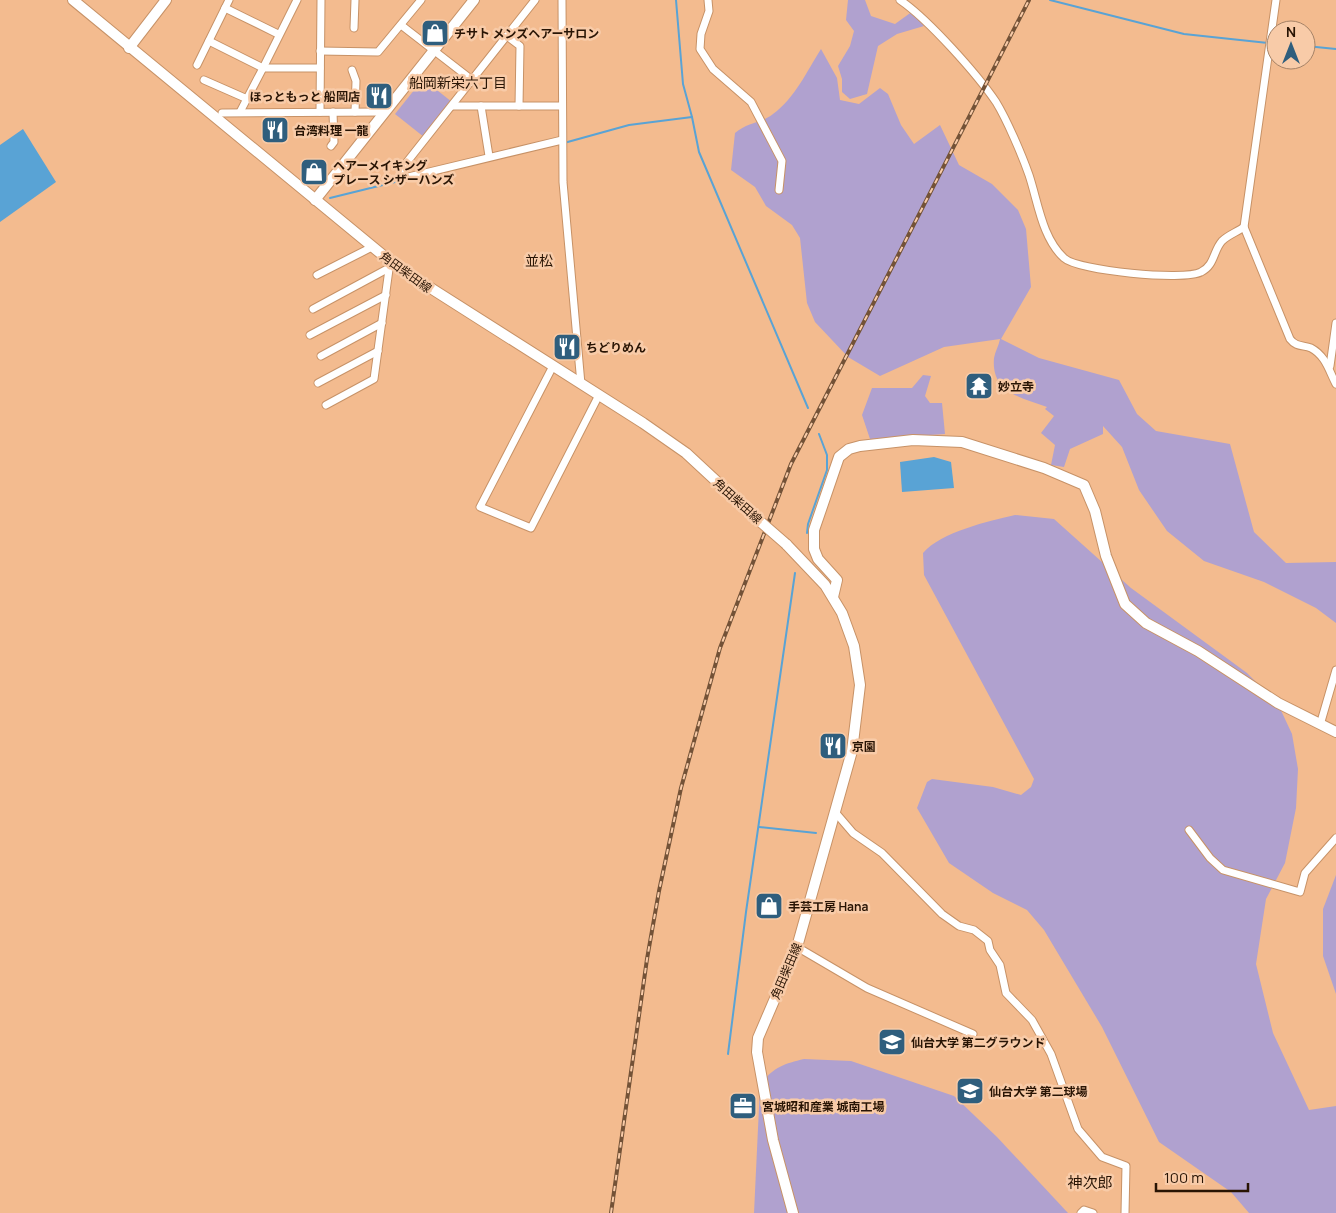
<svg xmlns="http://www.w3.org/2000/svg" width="1336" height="1213" viewBox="0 0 1336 1213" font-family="Manrope,'Noto Sans JP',sans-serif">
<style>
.green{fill:#b0a1cf}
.water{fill:#59a3d5}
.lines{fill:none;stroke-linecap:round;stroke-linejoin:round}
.stream{stroke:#59a3d5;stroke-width:2}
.street-casing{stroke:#c79267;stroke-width:9}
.secondary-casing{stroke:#c79267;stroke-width:12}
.street{stroke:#fff;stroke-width:7}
.secondary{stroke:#fff;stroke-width:10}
.rail-casing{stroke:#735237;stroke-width:4}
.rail{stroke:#f8cba8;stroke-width:2;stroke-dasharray:5.5;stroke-linecap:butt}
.secondary-bridge-casing{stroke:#c79267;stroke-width:12;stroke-linecap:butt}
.secondary-bridge{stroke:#fff;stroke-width:10}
.labels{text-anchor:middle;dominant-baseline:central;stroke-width:5;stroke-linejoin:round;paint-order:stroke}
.poi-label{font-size:12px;font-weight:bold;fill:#281404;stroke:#f8cba8;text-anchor:start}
.street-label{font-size:12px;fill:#281404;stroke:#f8cba8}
.neighbourhood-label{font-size:14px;fill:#281404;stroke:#f8cba8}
.quarter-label{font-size:15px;fill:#281404;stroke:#f8cba8}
</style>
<rect width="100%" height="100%" fill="#f3bb8f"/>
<!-- green -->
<g class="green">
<polygon points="848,0 865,0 871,16 895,24 913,11 924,26 897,34 878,46 867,94 850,99 842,92 842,79 838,66 850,46 854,31 846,20"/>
<path d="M 821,49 L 837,78 L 840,100 L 859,104 L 880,88 L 888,94 L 901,125 L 914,144 L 940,125 L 959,165 L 992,184 L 1018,210 L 1026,229 L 1031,287 L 1001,339 L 1039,358 L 1119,380 L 1137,414 L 1156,431 L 1230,444 L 1254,532 L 1286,563 L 1336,562 L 1336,623 L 1316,608 L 1264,582 L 1204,561 L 1167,531 L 1139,490 L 1122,447 L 1103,426 L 1103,434 L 1070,449 L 1064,467 L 1051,465 L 1055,445 L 1041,433 L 1054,416 L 1045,409 L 1047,407 C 1021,397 991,393 994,358 C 995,352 999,345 1000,339 L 944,347 L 880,376 L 848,357 L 815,322 L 807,303 L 800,238 L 792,225 L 766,206 L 755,187 L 731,170 L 735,133 C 748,122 762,123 773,114 C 795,98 807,71 821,49 Z"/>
<polygon points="423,79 452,102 424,137 395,114"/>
<polygon points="923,375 931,376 925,396 930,403 942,403 945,434 870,439 862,415 872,388 912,388"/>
<path d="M 1015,515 L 1054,519 L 1131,588 L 1247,673 L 1278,704 L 1292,734 L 1298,769 L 1296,808 L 1285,863 L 1266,899 L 1256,964 L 1273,1033 L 1309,1110 L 1336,1106 L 1336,1213 L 1249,1213 L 1231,1192 L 1159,1142 L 1102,1027 L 1044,930 L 1027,910 L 993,893 L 949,863 L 917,808 L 927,782 L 932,779 L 993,787 L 1021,795 L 1031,787 L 1034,779 L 924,575 L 923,553 C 941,532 989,521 1015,515 Z"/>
<polygon points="1336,875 1336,994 1323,956 1323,909"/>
<path d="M 804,1059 L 851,1061 L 954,1096 L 997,1137 L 1068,1213 L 754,1213 L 760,1086 C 772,1067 784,1064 804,1059 Z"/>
</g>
<!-- water -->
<g class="water">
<polygon points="23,129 56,182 0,222 0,145"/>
<polygon points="934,457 951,462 954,488 902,492 900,462"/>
</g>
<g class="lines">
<!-- stream -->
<g class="stream">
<polyline points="676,0 683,84 692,117"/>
<polyline points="1050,0 1184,34 1268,43"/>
<polyline points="1306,46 1336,49"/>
<polyline points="564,143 629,125 692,117 699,152 808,408"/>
<polyline points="330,198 399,181"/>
<polyline points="807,533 808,524 827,470 827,455 819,434"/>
<polyline points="759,827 816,833"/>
<polyline points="728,1054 746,912 795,573"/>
</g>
<defs>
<g id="street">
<polyline points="562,0 563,182 581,384"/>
<polyline points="708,0 709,11 701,34 700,49 713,69 751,102 782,161 779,190"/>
<path d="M 900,0 C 928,19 977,74 996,102 C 1007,120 1022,155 1029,175 C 1038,202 1042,238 1064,258 C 1078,271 1184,281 1201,272 C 1215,265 1213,251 1222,241 C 1228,235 1237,232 1244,227"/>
<path d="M 1276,0 L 1244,227 L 1290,339 C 1296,347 1303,345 1311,348 C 1326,356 1329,371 1336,384"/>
<polyline points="225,8 278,34"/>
<polyline points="401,25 472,80"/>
<polyline points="354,28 355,0"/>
<polyline points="507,36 520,46 519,106"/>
<polyline points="209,41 263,68 297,0"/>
<polyline points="320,51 378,52 421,0"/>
<polyline points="197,65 229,0"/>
<polyline points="352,70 356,81 355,112"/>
<polyline points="204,80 245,98"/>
<polyline points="453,106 561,106"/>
<polyline points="481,106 489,156"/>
<polyline points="240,112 263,68 320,68"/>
<polyline points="320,112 321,0"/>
<polyline points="222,113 385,112"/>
<polyline points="331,146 334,142 333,112"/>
<polyline points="405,177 403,167 535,0"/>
<polyline points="400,179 562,140"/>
<polyline points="317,275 372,247"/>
<polyline points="313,309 389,268"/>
<polyline points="310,335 386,295"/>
<polyline points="321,356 382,323"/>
<polyline points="553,366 480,507 531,528 599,395"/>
<polyline points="1330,366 1336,323"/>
<polyline points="318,383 378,351"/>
<polyline points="326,405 374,379 390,262"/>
<polyline points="1320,725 1336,670"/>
<polyline points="835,812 853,833 882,853 942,914 959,926 974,930 988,941 990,950 1000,965 1006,993 1032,1020 1051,1054 1078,1129 1102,1157 1126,1166 1125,1213"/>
<polyline points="1189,830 1210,858 1223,870 1300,892 1305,873 1336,838"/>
<polyline points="797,947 867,988 973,1034"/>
<polyline points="1081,1213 1084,1210 1093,1213"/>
</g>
<g id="secondary">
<polyline points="73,0 396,266 643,423 686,453 755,517"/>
<polyline points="129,48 166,0"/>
<polyline points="315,200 474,0"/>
<polyline points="786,544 825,585 842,613 854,646 860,685 852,751 797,947 758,1038 757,1052 773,1140 793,1213"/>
<polyline points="833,597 837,580 818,559 814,549 814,530 839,457 849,449 860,446 913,440 962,442 1044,468 1084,485 1095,511 1106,556 1125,604 1146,623 1198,651 1278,703 1336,732"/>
</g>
</defs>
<!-- street casing -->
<use href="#street" class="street-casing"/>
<!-- secondary casing -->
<use href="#secondary" class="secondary-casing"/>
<!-- street -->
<use href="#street" class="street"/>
<!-- secondary -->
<use href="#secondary" class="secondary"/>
<defs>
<polyline id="rail" points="611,1213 647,959 659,891 681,788 720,648 791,464 1029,0"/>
</defs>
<!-- rail casing -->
<use href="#rail" class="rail-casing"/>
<!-- rail -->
<use href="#rail" class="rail"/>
<defs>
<polyline id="secondary-bridge" points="755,517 786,544"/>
</defs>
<!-- secondary-bridge casing -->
<use href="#secondary-bridge" class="secondary-bridge-casing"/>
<!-- secondary-bridge -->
<use href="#secondary-bridge" class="secondary-bridge"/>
</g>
<!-- icons -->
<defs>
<symbol id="shop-square" viewBox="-11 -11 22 22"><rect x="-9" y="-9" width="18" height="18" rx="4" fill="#2f5e7d" stroke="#f8cba8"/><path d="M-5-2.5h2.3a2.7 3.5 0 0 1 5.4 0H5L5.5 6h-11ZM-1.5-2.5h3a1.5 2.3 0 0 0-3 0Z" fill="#fff"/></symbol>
<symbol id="restaurant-square" viewBox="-11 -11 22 22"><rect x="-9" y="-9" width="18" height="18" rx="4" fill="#2f5e7d" stroke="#f8cba8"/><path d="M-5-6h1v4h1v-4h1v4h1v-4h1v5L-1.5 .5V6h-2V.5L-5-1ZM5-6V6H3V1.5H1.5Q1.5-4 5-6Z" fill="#fff"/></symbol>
<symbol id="temple-square" viewBox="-11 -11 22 22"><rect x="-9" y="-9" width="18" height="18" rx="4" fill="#2f5e7d" stroke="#f8cba8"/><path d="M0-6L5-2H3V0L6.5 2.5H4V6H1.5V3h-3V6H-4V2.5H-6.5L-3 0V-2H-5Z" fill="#fff"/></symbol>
<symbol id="university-square" viewBox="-11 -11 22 22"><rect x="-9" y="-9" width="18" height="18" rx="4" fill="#2f5e7d" stroke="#f8cba8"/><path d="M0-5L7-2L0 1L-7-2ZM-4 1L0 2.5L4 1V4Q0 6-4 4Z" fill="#fff"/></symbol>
<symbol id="office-square" viewBox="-11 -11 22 22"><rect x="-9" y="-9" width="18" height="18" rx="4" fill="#2f5e7d" stroke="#f8cba8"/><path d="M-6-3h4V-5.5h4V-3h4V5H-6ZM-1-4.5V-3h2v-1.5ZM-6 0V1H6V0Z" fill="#fff"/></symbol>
</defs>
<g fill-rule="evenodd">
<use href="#shop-square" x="419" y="17" width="32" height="32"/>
<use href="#restaurant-square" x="363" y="80" width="32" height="32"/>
<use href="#restaurant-square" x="259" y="114" width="32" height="32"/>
<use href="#shop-square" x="298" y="156" width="32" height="32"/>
<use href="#restaurant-square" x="551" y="331" width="32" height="32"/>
<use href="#temple-square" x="963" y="370" width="32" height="32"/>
<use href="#restaurant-square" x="817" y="730" width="32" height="32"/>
<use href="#shop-square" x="753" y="890" width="32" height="32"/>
<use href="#university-square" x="876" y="1026" width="32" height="32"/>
<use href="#university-square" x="954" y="1075" width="32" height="32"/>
<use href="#office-square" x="727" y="1090" width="32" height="32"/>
</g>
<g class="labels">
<!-- poi labels -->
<g class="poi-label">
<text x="454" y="33">チサト メンズヘアーサロン</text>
<text x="360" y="96" text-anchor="end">ほっともっと 船岡店</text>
<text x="294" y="130">台湾料理 一龍</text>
<text x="333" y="165">ヘアーメイキング<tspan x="333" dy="14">プレース シザーハンズ</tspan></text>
<text x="586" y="347">ちどりめん</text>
<text x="998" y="386">妙立寺</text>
<text x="852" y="746">京園</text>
<text x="788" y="906">手芸工房 Hana</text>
<text x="911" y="1042">仙台大学 第二グラウンド</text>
<text x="989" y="1091">仙台大学 第二球場</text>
<text x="762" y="1106">宮城昭和産業 城南工場</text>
</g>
<!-- street labels -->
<g class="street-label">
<text transform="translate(406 272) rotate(36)">角田柴田線</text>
<text transform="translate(738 501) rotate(42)">角田柴田線</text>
<text transform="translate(786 971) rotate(-67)">角田柴田線</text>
</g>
<!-- neighbourhood labels -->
<g class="neighbourhood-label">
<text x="458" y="82">船岡新栄六丁目</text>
<text x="539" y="260">並松</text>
</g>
<!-- quarter labels -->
<g class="quarter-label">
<text x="1090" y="1182">神次郎</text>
</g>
</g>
<!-- north arrow -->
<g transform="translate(1291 45)"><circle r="24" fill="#f8cba8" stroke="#a58266"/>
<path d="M0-4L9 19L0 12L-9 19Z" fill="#2f5e7d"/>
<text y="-8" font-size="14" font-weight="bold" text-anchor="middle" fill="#281404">N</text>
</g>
<!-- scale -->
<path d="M1156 1183v8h92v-8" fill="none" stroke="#281404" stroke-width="2.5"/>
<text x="1164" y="1183" font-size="15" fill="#281404" stroke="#f8cba8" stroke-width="4" paint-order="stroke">100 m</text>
</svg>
